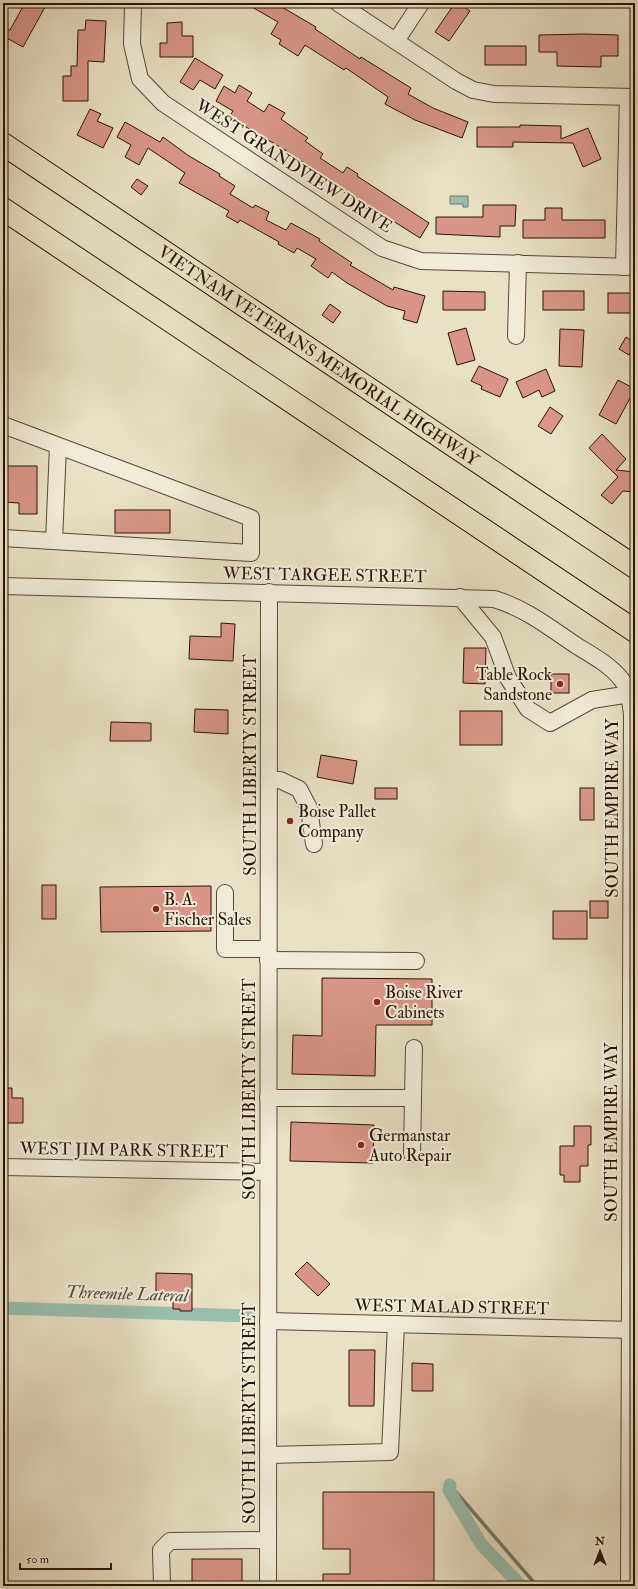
<svg xmlns="http://www.w3.org/2000/svg" width="638" height="1589" viewBox="0 0 638 1589" font-family="'IM FELL Double Pica',serif">
<style>
.water{fill:#98beaf;stroke:#6c796c}
.lines{fill:none;stroke-linecap:round;stroke-linejoin:round}
.stream{stroke:#6c796c;stroke-width:3.5}
.canal{stroke:#98beaf;stroke-width:13}
.building{fill:#d99688;stroke:#2a1207}
.minor-casing{stroke:#5a4636;stroke-width:18}
.highway-casing{stroke:#2a1207;stroke-width:24}
.minor{stroke:#f1ecd9;stroke-width:16}
.highway{stroke:#e9e1c5;stroke-width:22}
.poi-dot{fill:#8f2418;stroke:#f1ecd9;stroke-width:1.5}
.labels{text-anchor:middle;dominant-baseline:central;stroke-width:4;stroke-linejoin:round;paint-order:stroke}
.street-label{font-size:17px;fill:#2a1207;stroke:#f1ecd9}
.poi-label{font-size:17px;fill:#2a1207;stroke:#f1ecd9;text-anchor:start}
.water-label{font-size:18px;font-style:italic;fill:#504e42;stroke:#f1ecd9}
</style>
<rect width="100%" height="100%" fill="#e9e1c5"/>
<filter id="stains"><feTurbulence type="fractalNoise" baseFrequency=".005" numOctaves="4"/><feColorMatrix values="0 0 0 0 .2 0 0 0 0 .09 0 0 0 0 .02 0 0 0 .5 -.17"/></filter>
<radialGradient id="worn" r=".72"><stop offset=".6" stop-color="#630" stop-opacity="0"/><stop offset="1" stop-color="#630" stop-opacity=".3"/></radialGradient>
<!-- water -->
<polygon class="water" points="450,196 468,196 468,207 463,207 463,204 450,204"/>
<g class="lines">
<!-- stream -->
<polyline class="stream" points="450,1485 537,1586"/>
<!-- canal -->
<g class="canal">
<polyline points="3,1308 249,1316"/>
<polyline points="450,1485 449,1490 481,1544 521,1586"/>
</g>
</g>
<!-- building -->
<g class="building">
<polygon points="25,3 37,3 45,7 23,47 3,36 3,30 10,30"/>
<polygon points="245,3 275,3 316,27 315,29 360,59 361,57 411,88 408,94 433,108 468,122 462,138 415,120 385,104 388,97 346,68 344,70 305,45 298,56 279,44 281,40 271,34 278,22"/>
<polygon points="455,3 458,3 470,11 449,41 435,32"/>
<polygon points="86,20 106,21 104,62 88,61 88,101 63,101 63,76 71,76 71,66 77,66 78,30 85,30"/>
<polygon points="182,22 182,36 193,36 193,57 160,57 160,43 167,43 167,23"/>
<polygon points="584,34 618,35 618,56 601,56 601,67 557,66 557,52 539,52 539,35"/>
<rect x="485" y="46" width="41" height="19"/>
<polygon points="195,58 223,75 215,89 200,80 193,90 180,82"/>
<polygon points="239,85 252,93 247,101 264,112 269,104 285,113 281,119 308,138 305,141 323,154 320,158 343,173 347,167 358,174 357,176 429,223 420,238 382,214 381,217 364,207 351,198 352,197 316,175 317,172 285,150 229,117 233,111 216,101 224,86 235,93"/>
<polygon points="90,109 101,114 97,121 113,128 103,148 77,135"/>
<polygon points="125,122 160,142 163,137 189,156 220,174 219,176 235,186 230,194 253,208 255,205 269,212 266,220 286,230 291,223 320,239 319,241 352,263 350,265 393,290 394,287 425,296 417,323 403,319 405,311 387,306 347,283 332,272 328,278 311,266 316,259 297,248 294,253 278,244 279,242 240,220 238,223 226,216 229,211 179,183 185,173 148,148 139,165 125,157 131,145 117,137"/>
<polygon points="520,125 561,126 561,139 588,128 601,159 583,167 573,143 513,142 513,147 477,147 477,127 520,127"/>
<polygon points="137,179 148,186 141,195 131,187"/>
<polygon points="483,205 516,205 515,226 500,226 500,237 436,234 436,217 483,217"/>
<polygon points="545,208 562,208 562,220 605,220 605,238 523,238 523,220 545,220"/>
<polygon points="443,291 485,292 485,310 443,310"/>
<rect x="543" y="291" width="41" height="19"/>
<rect x="608" y="293" width="27" height="20"/>
<polygon points="330,304 341,312 333,323 322,315"/>
<polygon points="466,328 475,360 457,365 448,333"/>
<polygon points="560,329 584,330 582,367 559,366"/>
<polygon points="626,337 635,343 629,355 619,349"/>
<polygon points="479,366 508,379 500,397 481,389 482,386 471,381"/>
<polygon points="546,369 555,391 542,397 539,390 523,398 516,382"/>
<polygon points="618,380 635,389 616,424 599,415"/>
<polygon points="550,407 563,416 551,434 538,426"/>
<polygon points="602,434 626,459 616,470 635,472 635,492 623,491 612,504 601,495 618,477 589,448"/>
<polygon points="3,466 37,466 37,514 19,514 19,503 3,502"/>
<rect x="115" y="510" width="55" height="23"/>
<polygon points="221,623 235,624 233,661 189,659 190,636 221,637"/>
<polygon points="464,648 486,648 485,684 463,683"/>
<rect x="551" y="674" width="18" height="19"/>
<polygon points="195,709 228,710 228,734 194,732"/>
<rect x="460" y="711" width="42" height="34"/>
<polygon points="111,722 151,723 151,741 110,741"/>
<polygon points="321,755 357,761 353,784 317,777"/>
<rect x="375" y="788" width="22" height="11"/>
<rect x="580" y="788" width="14" height="32"/>
<rect x="42" y="885" width="14" height="34"/>
<polygon points="211,886 211,931 101,932 100,887"/>
<rect x="590" y="901" width="18" height="17"/>
<rect x="553" y="911" width="34" height="28"/>
<polygon points="322,978 432,979 432,1025 376,1025 375,1076 292,1074 293,1035 322,1036"/>
<polygon points="3,1088 12,1088 12,1098 23,1098 23,1123 3,1123"/>
<polygon points="291,1122 374,1125 373,1163 290,1161"/>
<polygon points="574,1126 591,1126 591,1145 588,1145 588,1166 580,1166 580,1182 564,1182 564,1175 560,1175 560,1146 574,1146"/>
<polygon points="307,1262 330,1284 318,1296 295,1274"/>
<polygon points="156,1273 192,1274 192,1311 180,1311 180,1309 173,1309 173,1297 156,1297"/>
<polygon points="349,1350 375,1350 374,1406 349,1406"/>
<polygon points="412,1363 433,1364 433,1391 412,1391"/>
<polygon points="323,1492 434,1492 434,1586 323,1586 323,1574 350,1574 350,1549 323,1549"/>
<rect x="192" y="1559" width="50" height="27"/>
</g>
<g class="lines">
<defs>
<g id="minor">
<polyline points="133,3 132,44 140,79 163,103 382,248 421,261 635,267"/>
<polyline points="338,3 456,81 473,90 494,94 635,97"/>
<polyline points="396,41 421,3"/>
<polyline points="624,267 628,97"/>
<polyline points="516,336 518,263"/>
<polyline points="3,425 251,518 251,553 3,538"/>
<polyline points="54,541 58,446"/>
<path d="M 3,586 L 494,599 C 525,608 550,628 577,646 C 592,655 610,665 621,679 C 630,689 630,702 632,714 L 629,1586"/>
<polyline points="460,597 493,637 508,678 528,709 550,723 592,700 630,694"/>
<polyline points="269,780 280,780 299,789 309,808 314,844"/>
<polyline points="225,893 225,949 268,949"/>
<polyline points="268,960 416,961"/>
<polyline points="268,1098 413,1098 412,1154"/>
<polyline points="413,1098 414,1048"/>
<polyline points="3,1167 268,1172"/>
<polyline points="268,1321 635,1330"/>
<polyline points="268,1455 390,1452 396,1324"/>
<polyline points="162,1586 161,1550 170,1541 268,1540"/>
<polyline points="268,1586 269,592"/>
</g>
<g id="highway">
<path id="s1" d="M 3,144 L 635,567"/>
<polyline points="3,209 635,631"/>
</g>
</defs>
<!-- minor casing -->
<use href="#minor" class="minor-casing"/>
<!-- highway casing -->
<use href="#highway" class="highway-casing"/>
<!-- minor -->
<use href="#minor" class="minor"/>
<!-- highway -->
<use href="#highway" class="highway"/>
</g>
<!-- markers -->
<g class="poi-dot">
<circle cx="560" cy="684" r="4"/>
<circle cx="290" cy="821" r="4"/>
<circle cx="156" cy="909" r="4"/>
<circle cx="377" cy="1002" r="4"/>
<circle cx="361" cy="1145" r="4"/>
</g>
<g class="labels">
<!-- street labels -->
<g class="street-label">
<text transform="translate(294 166) rotate(33)">WEST GRANDVIEW DRIVE</text>
<text stroke="none"><textPath href="#s1" startOffset="380">VIETNAM VETERANS MEMORIAL HIGHWAY</textPath></text>
<text transform="translate(325 575) rotate(1)">WEST TARGEE STREET</text>
<text transform="translate(250 765) rotate(-90)">SOUTH LIBERTY STREET</text>
<text transform="translate(612 808) rotate(-90)">SOUTH EMPIRE WAY</text>
<text transform="translate(249 1089) rotate(-90)">SOUTH LIBERTY STREET</text>
<text transform="translate(611 1132) rotate(-90)">SOUTH EMPIRE WAY</text>
<text transform="translate(124 1150) rotate(1)">WEST JIM PARK STREET</text>
<text transform="translate(452 1307) rotate(1)">WEST MALAD STREET</text>
<text transform="translate(249 1413) rotate(-90)">SOUTH LIBERTY STREET</text>
</g>
<!-- poi labels -->
<g class="poi-label">
<text x="552" y="674" text-anchor="end">Table Rock<tspan x="552" dy="20">Sandstone</tspan></text>
<text x="298" y="811">Boise Pallet<tspan x="298" dy="20">Company</tspan></text>
<text x="164" y="899">B. A.<tspan x="164" dy="20">Fischer Sales</tspan></text>
<text x="385" y="992">Boise River<tspan x="385" dy="20">Cabinets</tspan></text>
<text x="369" y="1135">Germanstar<tspan x="369" dy="20">Auto Repair</tspan></text>
</g>
<!-- water labels -->
<g class="water-label">
<text transform="translate(127 1294) rotate(2)">Threemile Lateral</text>
</g>
</g>
<!-- margin -->
<rect width="638" height="1589" fill="none" stroke="#e9e1c5" stroke-width="16"/>
<rect x="4" y="4" width="630" height="1581" fill="none" stroke="#2a1207" stroke-width="2"/>
<rect x="8" y="8" width="622" height="1573" fill="none" stroke="#2a1207"/>
<!-- north arrow -->
<g transform="translate(600 1551)" stroke="#f1ecd9" stroke-width="3" paint-order="stroke">
<path d="M0-3L7 15L0 10L-7 15Z" fill="#2a1207"/>
<text y="-6" font-size="11" font-weight="bold" text-anchor="middle" fill="#2a1207">N</text>
</g>
<!-- scale -->
<path d="M20 1563v6h91v-6" fill="none" stroke="#2a1207" stroke-width="2"/>
<text x="26" y="1563" font-size="12" fill="#2a1207" stroke="#f1ecd9" stroke-width="3" paint-order="stroke">50 m</text>
<rect width="100%" height="100%" filter="url(#stains)"/>
<rect width="100%" height="100%" fill="url(#worn)"/>
</svg>
